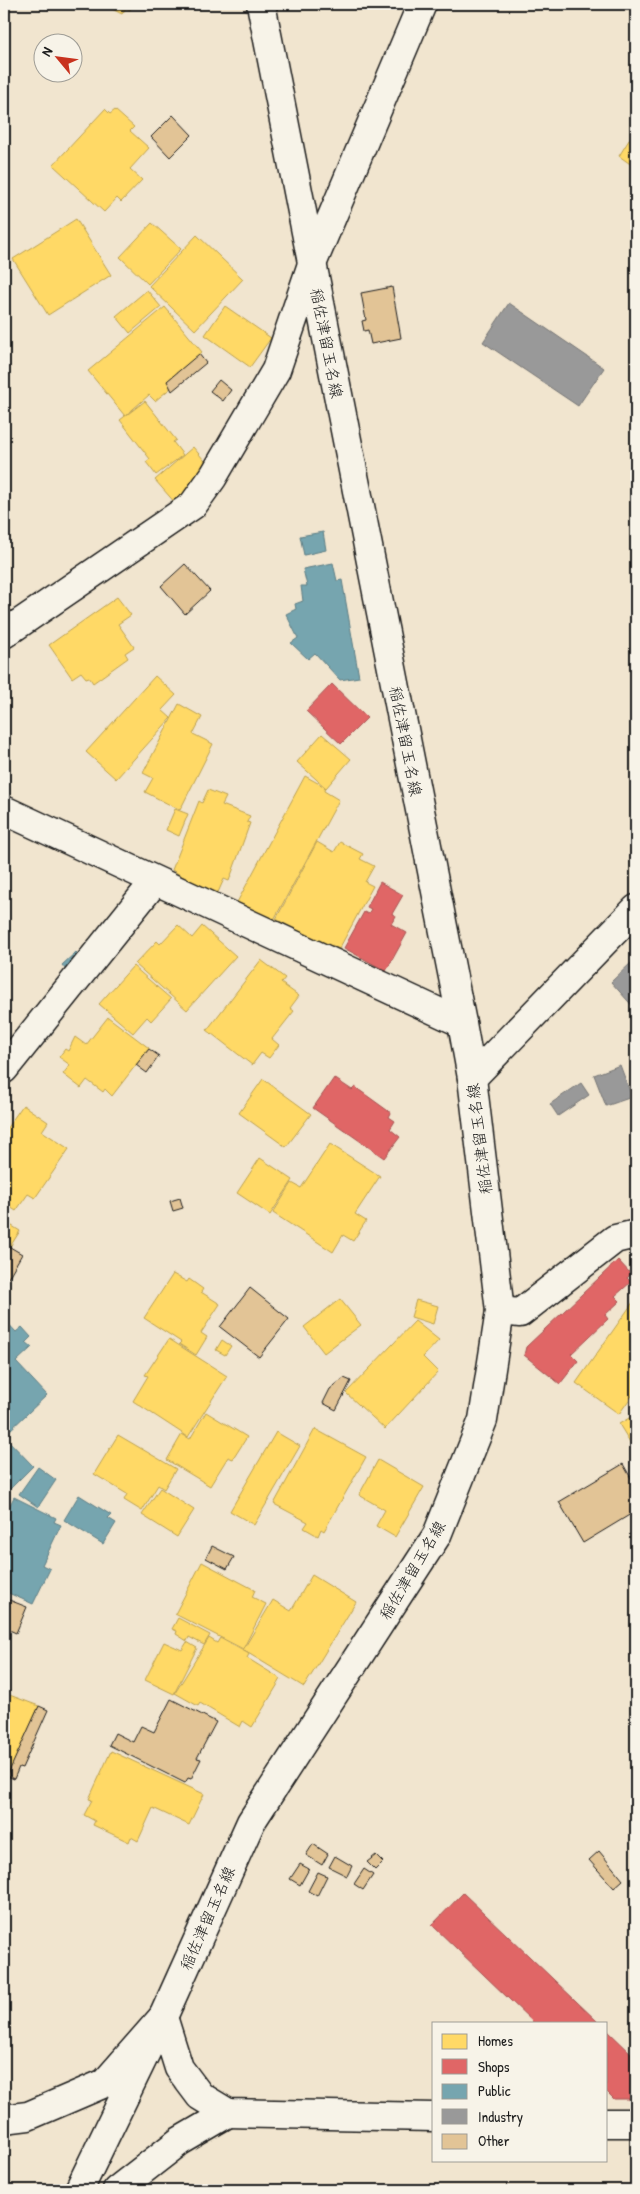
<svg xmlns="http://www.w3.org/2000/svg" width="640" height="2194" viewBox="0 0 640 2194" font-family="'Patrick Hand','Klee One',sans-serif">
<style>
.homes{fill:#ffd966;stroke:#bba050}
.shops{fill:#e06666;stroke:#a55050}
.public{fill:#76a5af;stroke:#5b7c83}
.industry{fill:#999;stroke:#747474}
.building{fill:#e2c496;stroke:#1c1c1c}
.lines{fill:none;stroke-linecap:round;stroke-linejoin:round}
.minor-casing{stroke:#1c1c1c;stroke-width:31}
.major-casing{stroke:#1c1c1c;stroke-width:31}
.highway-casing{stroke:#1c1c1c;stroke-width:31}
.minor{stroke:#f7f3e8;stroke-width:28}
.major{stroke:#f7f3e8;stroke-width:28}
.highway{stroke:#f7f3e8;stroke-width:28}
.labels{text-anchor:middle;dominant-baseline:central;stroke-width:5;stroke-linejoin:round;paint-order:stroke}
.street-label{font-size:16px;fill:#1c1c1c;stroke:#f7f3e8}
</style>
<rect width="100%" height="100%" fill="#f1e5cf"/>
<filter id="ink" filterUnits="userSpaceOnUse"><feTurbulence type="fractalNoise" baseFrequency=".02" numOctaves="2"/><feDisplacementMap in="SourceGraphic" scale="10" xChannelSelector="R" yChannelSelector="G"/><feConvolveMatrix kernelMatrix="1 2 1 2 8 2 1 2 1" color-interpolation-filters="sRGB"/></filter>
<g filter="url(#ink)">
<!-- homes -->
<g class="homes">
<polygon points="102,4 133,4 130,10 126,8 122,14"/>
<polygon points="105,109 110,114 115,110 134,127 130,131 149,148 130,169 142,180 121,202 117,198 104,212 53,165"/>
<polygon points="636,129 636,168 619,156"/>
<polygon points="76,219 111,275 48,315 13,259"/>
<polygon points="152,223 181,249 148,284 120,257"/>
<polygon points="197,235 243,279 195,330 149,286"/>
<polygon points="147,290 161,307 130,333 116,316"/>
<polygon points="225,306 271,338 250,367 205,335"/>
<polygon points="165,307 202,352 167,381 172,387 155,401 149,395 125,416 88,371"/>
<polygon points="145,401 176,440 173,442 183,455 156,475 146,462 150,459 120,420"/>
<polygon points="193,447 215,473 177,505 155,480"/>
<polygon points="117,597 131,615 118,624 134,647 125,653 128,658 93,683 89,677 86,678 81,672 72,678 49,645"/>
<polygon points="155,676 176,695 162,710 171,718 116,779 86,752"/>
<polygon points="179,704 202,717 193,734 213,744 180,810 145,792 153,778 143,773"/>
<polygon points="322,734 351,759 326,788 297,762"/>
<polygon points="305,776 325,787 324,791 339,800 270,927 234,908"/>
<polygon points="208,790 226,797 222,805 250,816 247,822 250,823 229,881 224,879 216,897 172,870 199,801 202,803"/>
<polygon points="175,809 188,814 179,836 166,830"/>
<polygon points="317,842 334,852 340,842 363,854 360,859 374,866 365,882 373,886 339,949 332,945 330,948 276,919"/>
<polygon points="178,925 192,938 202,926 236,956 187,1010 135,964 157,941 160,944"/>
<polygon points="261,960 285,978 281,983 299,996 290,1008 294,1011 272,1039 279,1045 269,1058 261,1053 252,1065 207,1030"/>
<polygon points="133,966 171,999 151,1021 147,1017 133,1033 99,1004"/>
<polygon points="108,1017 149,1048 112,1096 105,1089 103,1092 87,1080 81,1088 63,1074 70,1065 59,1057 65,1049 68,1051 75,1037 86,1045"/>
<polygon points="263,1079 311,1114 286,1147 239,1113"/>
<polygon points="23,1105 48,1122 42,1131 69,1149 35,1198 28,1194 16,1211 4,1203 4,1132"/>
<polygon points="330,1144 380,1176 355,1214 366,1221 353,1241 343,1235 333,1252 273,1213 292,1183 301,1188"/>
<polygon points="260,1158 293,1180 270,1215 237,1193"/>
<polygon points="4,1221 20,1231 4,1256"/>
<polygon points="173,1274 187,1282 189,1279 203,1289 201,1292 220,1304 201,1333 207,1337 196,1355 179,1344 181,1342 144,1318"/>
<polygon points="636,1298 636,1390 619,1414 576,1383"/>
<polygon points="340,1299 361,1325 324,1353 304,1327"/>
<polygon points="416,1300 438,1306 433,1324 411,1317"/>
<polygon points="415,1321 439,1340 423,1357 438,1372 385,1429 346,1393"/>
<polygon points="169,1339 227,1376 188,1437 133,1401 148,1376 145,1375"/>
<polygon points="222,1340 231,1346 225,1355 216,1350"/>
<polygon points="206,1412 247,1437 233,1459 228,1457 210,1486 167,1460 182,1434 190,1439"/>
<polygon points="636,1414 636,1452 619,1424"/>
<polygon points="315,1429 366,1457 324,1531 321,1529 318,1536 304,1528 308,1522 274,1504"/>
<polygon points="276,1432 300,1446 254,1525 230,1511"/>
<polygon points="118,1435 176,1469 164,1489 158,1485 142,1511 124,1500 127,1494 94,1474"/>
<polygon points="378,1460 424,1487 395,1537 376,1526 385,1510 359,1495"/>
<polygon points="160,1488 194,1510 177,1537 142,1515"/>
<polygon points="202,1562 255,1590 252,1597 266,1604 243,1649 175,1614"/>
<polygon points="312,1575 356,1602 304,1687 243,1650 273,1600 291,1611"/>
<polygon points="178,1618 210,1635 204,1645 189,1637 187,1641 176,1634 177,1631 172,1629"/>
<polygon points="209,1638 217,1643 220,1638 249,1654 247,1658 281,1679 252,1727 243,1721 240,1727 200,1703 198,1706 175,1693"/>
<polygon points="164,1642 182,1650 187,1642 197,1648 174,1694 145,1680"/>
<polygon points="4,1693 39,1706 4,1784"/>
<polygon points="111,1751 204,1794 189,1825 153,1808 138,1841 131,1837 129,1842 93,1825 95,1821 84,1815 92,1800 89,1799"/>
<polygon points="4,1799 10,1802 4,1815"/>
</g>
<!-- shops -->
<g class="shops">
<polygon points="332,684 367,718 341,744 306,711"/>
<polygon points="380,882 403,895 392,914 396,916 391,924 407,933 386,971 344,948 364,912 368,914 371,909 367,907"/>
<polygon points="334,1078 352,1090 355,1087 391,1113 389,1117 395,1121 390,1129 400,1137 384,1158 313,1108"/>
<polygon points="618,1260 631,1274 627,1278 631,1282 615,1296 620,1301 605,1315 608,1319 571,1354 578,1361 560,1384 524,1355 526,1347"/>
<polygon points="463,1893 599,2023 534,2023 432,1925"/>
<polygon points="606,2029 636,2058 636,2099 614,2099 606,2091"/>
</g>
<!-- public -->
<g class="public">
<polygon points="323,532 326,550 304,555 300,536"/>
<polygon points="333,563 337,581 342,580 359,677 340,680 315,653 308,659 291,643 298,638 286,614 296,609 295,604 303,601 301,586 307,586 303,569"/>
<polygon points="76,952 85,962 70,975 62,965"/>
<polygon points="4,1319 16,1332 22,1327 31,1337 26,1342 32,1347 16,1362 47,1395 9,1431 4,1426"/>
<polygon points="4,1436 33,1466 4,1495"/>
<polygon points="38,1467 56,1480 38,1507 19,1494"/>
<polygon points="79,1495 111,1515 108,1518 116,1523 103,1544 64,1520"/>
<polygon points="14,1497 56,1518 54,1522 61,1525 42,1565 50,1569 33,1604 4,1591 4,1528 8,1519 4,1517"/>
</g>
<!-- industry -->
<g class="industry">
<polygon points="509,303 604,368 578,406 483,342"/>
<polygon points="633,961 636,964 636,1010 611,982"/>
<polygon points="620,1065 632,1097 606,1106 594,1075"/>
<polygon points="581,1083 589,1095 558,1116 550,1104"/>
</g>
<!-- building -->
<g class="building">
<polygon points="173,115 192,135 170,157 151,137"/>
<polygon points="392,287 401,338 371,344 368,330 364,331 362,321 366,320 361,293"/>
<polygon points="199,354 206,363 172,391 167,381"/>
<polygon points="219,380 231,390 223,401 210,391"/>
<polygon points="185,564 210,591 185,614 161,586"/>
<polygon points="149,1049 159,1056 147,1073 136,1065"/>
<polygon points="180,1198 183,1208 173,1211 170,1201"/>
<polygon points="10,1247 22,1254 4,1285 4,1256"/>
<polygon points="250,1288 289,1319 259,1357 220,1327"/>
<polygon points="344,1378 351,1381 336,1410 323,1403 330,1389"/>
<polygon points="623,1464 636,1487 636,1511 583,1543 559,1502"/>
<polygon points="212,1546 234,1557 227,1569 206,1558"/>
<polygon points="4,1598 27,1607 16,1633 5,1628 4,1631"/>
<polygon points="171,1699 216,1722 197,1758 201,1759 191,1779 188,1778 185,1783 109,1745 115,1733 133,1742 141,1726 154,1732"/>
<polygon points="39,1706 48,1710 22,1768 19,1767 14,1779 7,1776"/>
<polygon points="313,1844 328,1854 322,1865 306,1855"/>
<polygon points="599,1851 623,1880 614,1888 589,1860"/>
<polygon points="376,1855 383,1862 375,1870 367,1862"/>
<polygon points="335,1856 352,1866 347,1876 329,1867"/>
<polygon points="300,1864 309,1869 300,1885 290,1879"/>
<polygon points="364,1869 373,1875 363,1890 354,1884"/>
<polygon points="318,1872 327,1876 317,1896 308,1891"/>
</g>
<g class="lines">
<defs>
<g id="minor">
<polyline points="4,634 193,505 213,477 276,370 312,264 422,4"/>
<polyline points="4,810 462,1023"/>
<polyline points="4,1069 155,881"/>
<polyline points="472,1078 636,909"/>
<polyline points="500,1311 520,1313 615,1239 636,1234"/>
</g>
<polyline id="major" points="79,2190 163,2017 251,1822 437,1535 483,1420 500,1311 472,1078 462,1023 261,4"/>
<g id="highway">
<polyline points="163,2017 179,2068 200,2096 228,2113 434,2117"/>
<polyline points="4,2119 28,2116 105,2083 163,2017"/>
<polyline points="606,2123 636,2123"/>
<polyline points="117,2190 180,2141 228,2113"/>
</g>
</defs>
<!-- minor casing -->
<use href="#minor" class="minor-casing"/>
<!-- major casing -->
<use href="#major" class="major-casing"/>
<!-- highway casing -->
<use href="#highway" class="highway-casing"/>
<!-- minor -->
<use href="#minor" class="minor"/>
<!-- major -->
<use href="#major" class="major"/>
<!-- highway -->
<use href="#highway" class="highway"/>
</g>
</g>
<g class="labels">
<!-- street labels -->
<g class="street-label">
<text transform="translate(327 343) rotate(79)">稲佐津留玉名線</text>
<text transform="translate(406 741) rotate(79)">稲佐津留玉名線</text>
<text transform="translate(479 1139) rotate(-97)">稲佐津留玉名線</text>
<text transform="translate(412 1570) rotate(-59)">稲佐津留玉名線</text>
<text transform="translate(207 1918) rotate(-66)">稲佐津留玉名線</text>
</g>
</g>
<!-- margin -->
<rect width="640" height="2194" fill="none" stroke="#f7f3e8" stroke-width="20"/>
<rect x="10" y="10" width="620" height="2174" fill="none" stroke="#1c1c1c" stroke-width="2" filter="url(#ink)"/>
<!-- legend -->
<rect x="432" y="2022" width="175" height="140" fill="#f7f3e8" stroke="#9f9d96"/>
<rect x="442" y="2034" width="25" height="15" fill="#ffd966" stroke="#9f9d96"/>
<text x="478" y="2046" font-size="15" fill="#1c1c1c">Homes</text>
<rect x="442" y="2059" width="25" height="15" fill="#e06666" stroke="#9f9d96"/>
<text x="478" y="2072" font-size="15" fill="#1c1c1c">Shops</text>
<rect x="442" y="2084" width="25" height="15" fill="#76a5af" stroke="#9f9d96"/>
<text x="478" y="2096" font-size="15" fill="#1c1c1c">Public</text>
<rect x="442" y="2109" width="25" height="15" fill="#999999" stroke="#9f9d96"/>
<text x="478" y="2122" font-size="15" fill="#1c1c1c">Industry</text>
<rect x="442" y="2134" width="25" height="15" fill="#e2c496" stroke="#9f9d96"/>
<text x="478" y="2146" font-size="15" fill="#1c1c1c">Other</text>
<!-- north arrow -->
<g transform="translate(58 58) rotate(299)"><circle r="24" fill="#f7f3e8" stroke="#9f9d96"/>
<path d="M0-4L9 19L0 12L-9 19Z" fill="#c8321e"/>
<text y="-8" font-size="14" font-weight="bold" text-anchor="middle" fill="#1c1c1c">N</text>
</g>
</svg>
